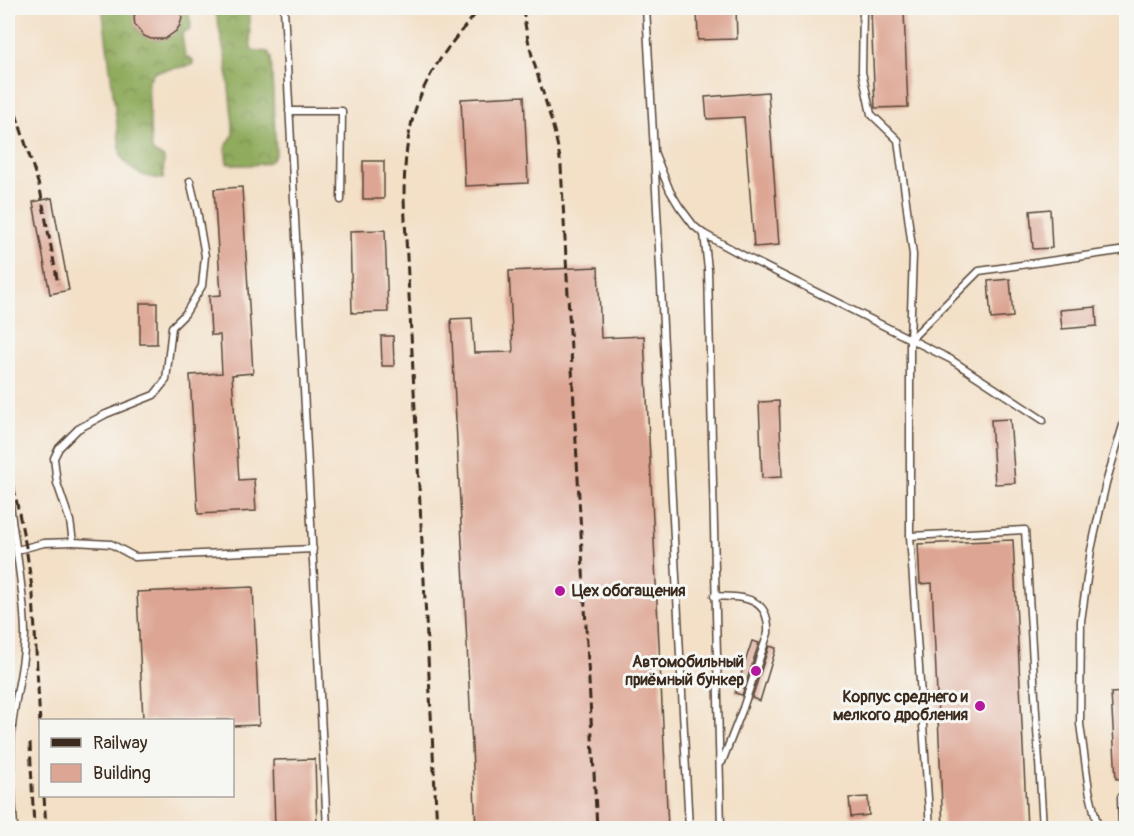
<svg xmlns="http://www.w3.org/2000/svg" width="1134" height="836" viewBox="0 0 1134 836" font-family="Pangolin,sans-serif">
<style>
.forest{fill:url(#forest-crowns);stroke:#666a3e;stroke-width:1.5}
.building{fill:#dda593}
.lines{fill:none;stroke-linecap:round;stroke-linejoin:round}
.lane-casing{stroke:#574537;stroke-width:9}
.lane{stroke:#fff;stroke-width:6}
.rail{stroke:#3b2a1e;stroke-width:3;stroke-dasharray:9 4.5;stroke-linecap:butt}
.poi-dot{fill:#b5179e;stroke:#f6f6f2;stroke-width:2}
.labels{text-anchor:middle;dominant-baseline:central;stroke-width:6;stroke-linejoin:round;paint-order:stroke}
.poi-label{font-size:16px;font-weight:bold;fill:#3b2a1e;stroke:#f6f6f2;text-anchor:end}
</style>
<defs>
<pattern id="forest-crowns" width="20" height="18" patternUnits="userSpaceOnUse" patternTransform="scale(1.5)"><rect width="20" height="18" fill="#90ab5d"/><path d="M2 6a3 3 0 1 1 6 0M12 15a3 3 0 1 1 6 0" fill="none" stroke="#778b4c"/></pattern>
</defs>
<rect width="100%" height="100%" fill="#f6f6f2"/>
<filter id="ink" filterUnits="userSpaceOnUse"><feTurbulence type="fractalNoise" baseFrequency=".0167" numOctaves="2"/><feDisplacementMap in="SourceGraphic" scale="12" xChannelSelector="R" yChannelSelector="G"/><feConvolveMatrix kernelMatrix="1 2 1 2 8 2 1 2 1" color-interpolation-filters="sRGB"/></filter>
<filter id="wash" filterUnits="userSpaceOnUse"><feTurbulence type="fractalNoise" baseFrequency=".008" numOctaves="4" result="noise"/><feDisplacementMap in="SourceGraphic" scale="24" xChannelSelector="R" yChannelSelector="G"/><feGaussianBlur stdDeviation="1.35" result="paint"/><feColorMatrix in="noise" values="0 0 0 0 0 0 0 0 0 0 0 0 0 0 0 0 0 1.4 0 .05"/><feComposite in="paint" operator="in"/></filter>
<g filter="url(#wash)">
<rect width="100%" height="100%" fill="#f3e0c7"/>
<!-- forest -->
<g class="forest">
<path d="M 105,8 L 136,8 C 123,50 193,50 180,8 L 187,8 L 191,24 L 190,30 L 185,31 L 182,35 L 185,56 L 193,60 L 193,65 L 155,72 L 148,81 L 151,145 L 153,152 L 164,158 L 163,179 C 143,178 132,172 121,156 L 103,13 Z"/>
<path d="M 215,8 L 248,8 L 251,48 L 255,51 L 268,52 L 271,57 L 276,153 C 274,157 271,162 266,163 C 260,165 232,166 227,163 L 225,148 L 233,135 L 233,125 L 226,61 Z"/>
</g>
<g id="blocks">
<!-- building -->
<g class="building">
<polygon points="136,8 180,8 182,18 180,25 176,31 165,39 151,39 144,36 135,25 134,18"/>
<polygon points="697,8 736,8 737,39 698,40"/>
<polygon points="904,12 908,107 875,108 871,13"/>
<polygon points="768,92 779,245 754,247 744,117 707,119 705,97"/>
<polygon points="524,96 528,183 465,186 461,99"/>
<rect x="363" y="161" width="21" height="38"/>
<polygon points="242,187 253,373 232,375 239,480 254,479 256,511 198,514 190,375 222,373 220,335 211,335 209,296 221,295 214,189"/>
<polygon points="52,198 69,290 50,294 33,202"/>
<polygon points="1050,209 1052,248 1033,249 1030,211"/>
<polygon points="385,230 388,312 352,313 350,231"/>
<polygon points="598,267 601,338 644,336 668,828 476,828 451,319 472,318 474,353 513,352 509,271"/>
<polygon points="1010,279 1013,317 991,319 988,281"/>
<rect x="140" y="303" width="17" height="41"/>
<polygon points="1096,307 1097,326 1062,329 1060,310"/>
<polygon points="381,336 393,336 394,366 382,366"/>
<polygon points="779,401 782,477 762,478 759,402"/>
<polygon points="1010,419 1015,483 995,484 991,420"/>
<polygon points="1013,540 1027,828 943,828 932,583 920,584 918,544"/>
<polygon points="253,587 259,725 232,726 232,720 143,720 137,592"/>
<polygon points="752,641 759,643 742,695 735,693"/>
<polygon points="769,646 776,648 760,701 752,698"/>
<polygon points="1126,692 1126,778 1116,779 1111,693"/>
<polygon points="315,759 317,828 275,828 273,760"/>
<polygon points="868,797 869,815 851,817 849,798"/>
</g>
</g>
</g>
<g filter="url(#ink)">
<use href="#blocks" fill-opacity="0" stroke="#574537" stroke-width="1.5"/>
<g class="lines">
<defs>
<g id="lane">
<polyline points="284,8 327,828"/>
<polyline points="646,8 654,152 670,191 679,206 694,226 704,234 744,256 950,359 1043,420"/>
<polyline points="863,8 862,72 871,114 898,140 913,255 910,340 910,536 930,828"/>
<polyline points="289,111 342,111 341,200"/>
<polyline points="654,152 689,828"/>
<polyline points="190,181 197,210 205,256 202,286 185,314 172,327 166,380 154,395 106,414 78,429 59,448 54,458 57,483 70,521 73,542 111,544 135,557 313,549"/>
<polyline points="704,234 708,269 721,828"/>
<polyline points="910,340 979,271 1126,250"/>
<path d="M 8,500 L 10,504 C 15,546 24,589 25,632 C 25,665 15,695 12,727 C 9,761 12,795 14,828"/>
<polyline points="910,536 1025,530 1043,828"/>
<polyline points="17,550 44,543 73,542"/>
<path d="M 714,596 C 742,597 770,596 768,633 L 743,708 L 722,762"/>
<polyline points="1098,828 1089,790 1080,724 1081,621 1091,550 1106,483 1126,415"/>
<polyline points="1122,828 1121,797 1126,797"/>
</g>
</defs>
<!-- lane casing -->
<use href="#lane" class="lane-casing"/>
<!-- lane -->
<use href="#lane" class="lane"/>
<!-- rail -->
<g class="rail">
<path d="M 523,8 C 528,62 554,112 561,166 L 597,828"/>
<polyline points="8,74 16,114 40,189 58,284"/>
<polyline points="8,143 9,107"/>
<polyline points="8,460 26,547 33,595 40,724"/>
<polyline points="30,743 34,828"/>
<polyline points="44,796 46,828"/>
<path d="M 437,828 L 404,200 C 404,111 423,73 481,8"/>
</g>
</g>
</g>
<!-- markers -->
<g class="poi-dot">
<circle cx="560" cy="591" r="6"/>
<circle cx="756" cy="671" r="6"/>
<circle cx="980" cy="706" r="6"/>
</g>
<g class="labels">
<!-- poi labels -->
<g class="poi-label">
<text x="572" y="591" text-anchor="start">Цех обогащения</text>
<text x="744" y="662">Автомобильный<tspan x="744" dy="18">приёмный бункер</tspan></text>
<text x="968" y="697">Корпус среднего и<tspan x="968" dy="18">мелкого дробления</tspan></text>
</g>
</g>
<!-- margin -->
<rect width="1134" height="836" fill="none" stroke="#f6f6f2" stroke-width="30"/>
<!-- legend -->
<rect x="39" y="719" width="195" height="78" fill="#f6f6f2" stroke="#aba49d" stroke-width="1.5"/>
<rect x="51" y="738" width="30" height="9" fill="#3b2a1e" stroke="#aba49d" stroke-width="1.5"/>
<text x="93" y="749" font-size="18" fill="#3b2a1e">Railway</text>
<rect x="51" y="764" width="30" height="18" fill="#dda593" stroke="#aba49d" stroke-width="1.5"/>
<text x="93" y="779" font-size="18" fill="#3b2a1e">Building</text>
</svg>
